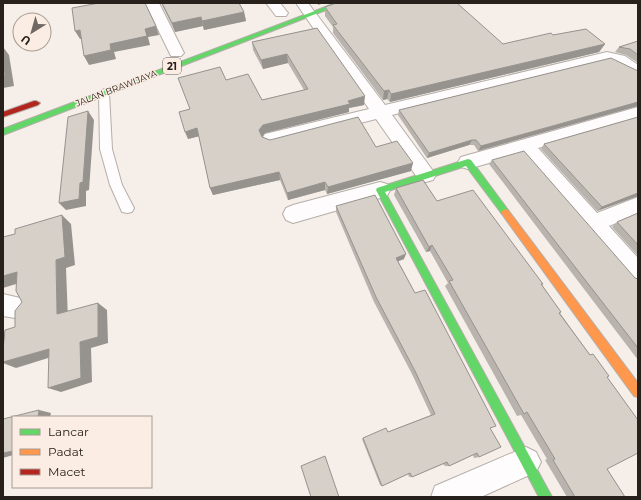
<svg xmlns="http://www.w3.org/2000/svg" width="641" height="500" viewBox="0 0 641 500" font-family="Montserrat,sans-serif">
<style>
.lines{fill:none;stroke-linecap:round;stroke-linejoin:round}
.lane-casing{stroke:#b5aea9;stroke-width:2}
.street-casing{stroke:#b5aea9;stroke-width:2}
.fast-casing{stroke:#b5aea9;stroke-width:2}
.slow-casing{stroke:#b5aea9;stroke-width:2}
.jam-casing{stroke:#b5aea9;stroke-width:2}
.lane{fill:#fefcfc;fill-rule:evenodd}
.street{fill:#fefcfc;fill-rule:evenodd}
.fast{fill:#63d668;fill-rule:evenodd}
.slow{fill:#ff974d;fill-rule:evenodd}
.jam{fill:#b3261e;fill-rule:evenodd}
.wall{fill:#b8b3ad}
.shaded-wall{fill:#96928d}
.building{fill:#d6d0c9;stroke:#96928d}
.labels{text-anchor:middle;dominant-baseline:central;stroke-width:3;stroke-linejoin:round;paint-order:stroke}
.far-street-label{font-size:9px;fill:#28201a;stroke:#fbede3}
.shield{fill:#fbede3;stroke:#675e56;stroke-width:1}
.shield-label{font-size:10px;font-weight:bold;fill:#28201a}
</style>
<rect width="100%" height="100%" fill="#f5eee9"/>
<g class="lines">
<defs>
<polygon id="lane" points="104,89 109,93 112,149 122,185 134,208 132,212 127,213 122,212 110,185 100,149 99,93"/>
<g id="street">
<polygon points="145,3 159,3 184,53 181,56 171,56"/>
<polygon points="266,3 280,3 288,13 286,16 276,16"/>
<path d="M 296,3 L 308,3 L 385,105 L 607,52 L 625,56 L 638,65 L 638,77 C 626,74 619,64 607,62 L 392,115 L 436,175 L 433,180 L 426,182 L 419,180 L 376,119 L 271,146 L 265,144 L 262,139 L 265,134 L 369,109 Z"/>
<polygon points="638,107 638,119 538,148 597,213 638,197 638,214 609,226 638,258 638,284 630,281 521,154 468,169 461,167 458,162 461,157 468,155"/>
<polygon points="380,182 387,184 390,190 387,196 293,223 286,220 283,214 286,208 293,205"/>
<polygon points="3,294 29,300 33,308 29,316 21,319 3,316"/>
<polygon points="526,447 536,452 541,462 536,472 481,497 431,497 435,486"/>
</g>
<g id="fast">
<polygon points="336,3 344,3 3,135 3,129"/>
<polygon points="468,159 471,160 508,210 509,212 508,214 502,214 466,166 385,192 552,497 539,497 376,190 377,188"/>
</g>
<polygon id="slow" points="505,209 508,210 638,383 638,397 634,396 502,214 501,212"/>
<polygon id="jam" points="34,101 36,101 40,103 38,105 3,117 3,112"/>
</defs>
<!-- lane casing -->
<use href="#lane" class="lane-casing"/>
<!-- street casing -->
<use href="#street" class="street-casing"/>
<!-- fast casing -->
<use href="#fast" class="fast-casing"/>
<!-- slow casing -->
<use href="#slow" class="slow-casing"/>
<!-- jam casing -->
<use href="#jam" class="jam-casing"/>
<!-- lane -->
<use href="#lane" class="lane"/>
<!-- street -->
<use href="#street" class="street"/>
<!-- fast -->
<use href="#fast" class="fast"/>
<!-- slow -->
<use href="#slow" class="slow"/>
<!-- jam -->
<use href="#jam" class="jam"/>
</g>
<!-- wall -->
<g class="wall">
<polygon points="161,3 239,3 244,12 246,21 204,30 203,26 175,32"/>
<polygon points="325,7 503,44 553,35 605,44 599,52 390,102 387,99 383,100 333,33 333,27 325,16"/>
<polygon points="317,28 364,105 349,108 349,112 265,133 262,136 262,137 270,140 376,147 411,171 327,194 325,190 288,200 280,180 213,195 210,188 199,136 188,139 190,110 226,80 262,100 304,90 288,63 263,69 253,50 252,42"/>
<polygon points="638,41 638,63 626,55 615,52 619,47"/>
<polygon points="611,58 478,151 474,145 469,145 427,158 398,115 399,110"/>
<polygon points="638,117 638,196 597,211 541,149 544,144"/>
<polygon points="492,160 635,278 638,279 638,360 489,164"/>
<polygon points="396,188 437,201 543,284 542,285 561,312 560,313 590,355 607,377 607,469 625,497 567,497 545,460 547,459 521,415 517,416 445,286 448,283 430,251 426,252 394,195"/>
<polygon points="336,206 404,259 398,261 415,293 490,428 479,457 474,458 473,455 449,466 445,466 443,464 412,477 409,477 408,474 382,486 380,485 362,439 363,438 388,432 431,415 412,374 374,302 336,212"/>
<polygon points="638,213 638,256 612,227 617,222"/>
</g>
<!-- shaded-wall -->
<g class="shaded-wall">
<polygon points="318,3 324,3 318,5"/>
<polygon points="244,12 246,21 204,30 202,21"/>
<polygon points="201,17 203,26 175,32 172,23"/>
<polygon points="156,26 159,35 148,37 150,45 114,52 116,59 89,65 84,56 110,44 145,29"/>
<polygon points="80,30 85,38 80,39 75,31"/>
<polygon points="605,44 599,52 390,102 391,94"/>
<polygon points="3,47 9,55 14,86 3,88"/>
<polygon points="287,54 288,63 263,69 261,60"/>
<polygon points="389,90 387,99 383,100 384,91"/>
<polygon points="365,96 364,105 349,108 349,112 265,133 261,138 259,130 263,125"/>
<polygon points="638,102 638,106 478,151 481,146"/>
<polygon points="88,111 94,120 89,190 86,191 86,206 66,210 59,203 80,183"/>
<polygon points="197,128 200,136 188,139 185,132"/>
<polygon points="472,140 469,145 427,158 429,153"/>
<polygon points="413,163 411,171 327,194 328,187"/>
<polygon points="279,172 280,180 213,195 210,188"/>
<polygon points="325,182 325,190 288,200 287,193"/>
<polygon points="638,193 638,196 597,211 602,207"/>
<polygon points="62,215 71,224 75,265 66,268 68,320 57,314 56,260"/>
<polygon points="432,245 430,251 426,252 429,247"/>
<polygon points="406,254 404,259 394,263 396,258"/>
<polygon points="17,272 29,280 3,288 3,276"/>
<polygon points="98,303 107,310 108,343 91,348 92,382 61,392 48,388 80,342"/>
<polygon points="49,349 61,354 16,368 3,363 3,362"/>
<polygon points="39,410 51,413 50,417 38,417"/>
<polygon points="13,451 13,455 3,458 3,453"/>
</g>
<!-- building -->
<g class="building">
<polygon points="99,3 145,3 156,26 145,29 147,36 110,44 111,50 84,56 80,30 75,31 72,8"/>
<polygon points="162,3 239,3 244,12 202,21 201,17 172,23"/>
<polygon points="336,3 457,3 503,44 551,33 553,35 586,29 605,44 391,94 389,90 384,91 333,25 337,24 325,7"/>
<polygon points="317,28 365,96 348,101 350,104 263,125 259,130 262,137 270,140 358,117 376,147 397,141 413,163 328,187 325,182 287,193 279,172 210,188 197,128 185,132 179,112 190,109 178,78 220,67 226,80 248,74 262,100 308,89 287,54 261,60 252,42"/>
<polygon points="638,41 638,55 630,49 619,47"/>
<polygon points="611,58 638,71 638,102 481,146 476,140 472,140 429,153 399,110"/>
<polygon points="3,59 5,75 3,76"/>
<polygon points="88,111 83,182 80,183 79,199 59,203 68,117"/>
<polygon points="638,117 638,193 602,207 544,144"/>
<polygon points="524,151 635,278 638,279 638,348 492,160"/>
<polygon points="423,180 437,201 473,190 543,284 541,284 561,312 559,313 590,355 593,354 609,376 607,377 638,420 638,453 607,469 625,497 575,497 553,460 555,459 527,412 524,414 449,281 453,280 432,245 429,247 396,188"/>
<polygon points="375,195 406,254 396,258 415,293 425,290 496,426 490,428 501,447 479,457 477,453 449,466 447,462 412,477 410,473 382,486 363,438 386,428 388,432 435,414 415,371 376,297 336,206"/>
<polygon points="638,213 638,245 617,222"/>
<polygon points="62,215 65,257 56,260 57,314 98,303 98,337 80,342 81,378 48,388 49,349 3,362 3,350 5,330 15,327 15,311 22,302 16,291 17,272 3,276 3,237 15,234 15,229"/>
<polygon points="39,410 38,417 13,417 13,451 3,453 3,419"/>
<polygon points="325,456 339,497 311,497 301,466"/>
</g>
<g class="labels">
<!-- far-street labels -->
<g class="far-street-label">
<text transform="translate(116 88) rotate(-21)">JALAN BRAWIJAYA</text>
</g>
<!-- shield labels -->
<rect class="shield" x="163" y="58" width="18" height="16" rx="3"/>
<g class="shield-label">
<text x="172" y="66">21</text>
</g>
</g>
<!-- border -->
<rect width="641" height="500" fill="none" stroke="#28201a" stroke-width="8"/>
<!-- legend -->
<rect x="12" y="416" width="140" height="72" fill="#fbede3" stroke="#a79b93"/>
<rect x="20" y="429" width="20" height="6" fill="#63d668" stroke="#a79b93"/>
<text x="48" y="436" font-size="12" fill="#28201a">Lancar</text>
<rect x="20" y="449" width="20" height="6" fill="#ff974d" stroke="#a79b93"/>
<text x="48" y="456" font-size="12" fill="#28201a">Padat</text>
<rect x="20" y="469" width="20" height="6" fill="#b3261e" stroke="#a79b93"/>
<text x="48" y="476" font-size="12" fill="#28201a">Macet</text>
<!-- north arrow -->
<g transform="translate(32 32) rotate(217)"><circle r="19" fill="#fbede3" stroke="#a79b93"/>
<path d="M0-3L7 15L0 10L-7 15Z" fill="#706862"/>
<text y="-6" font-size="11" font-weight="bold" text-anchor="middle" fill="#28201a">U</text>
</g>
</svg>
